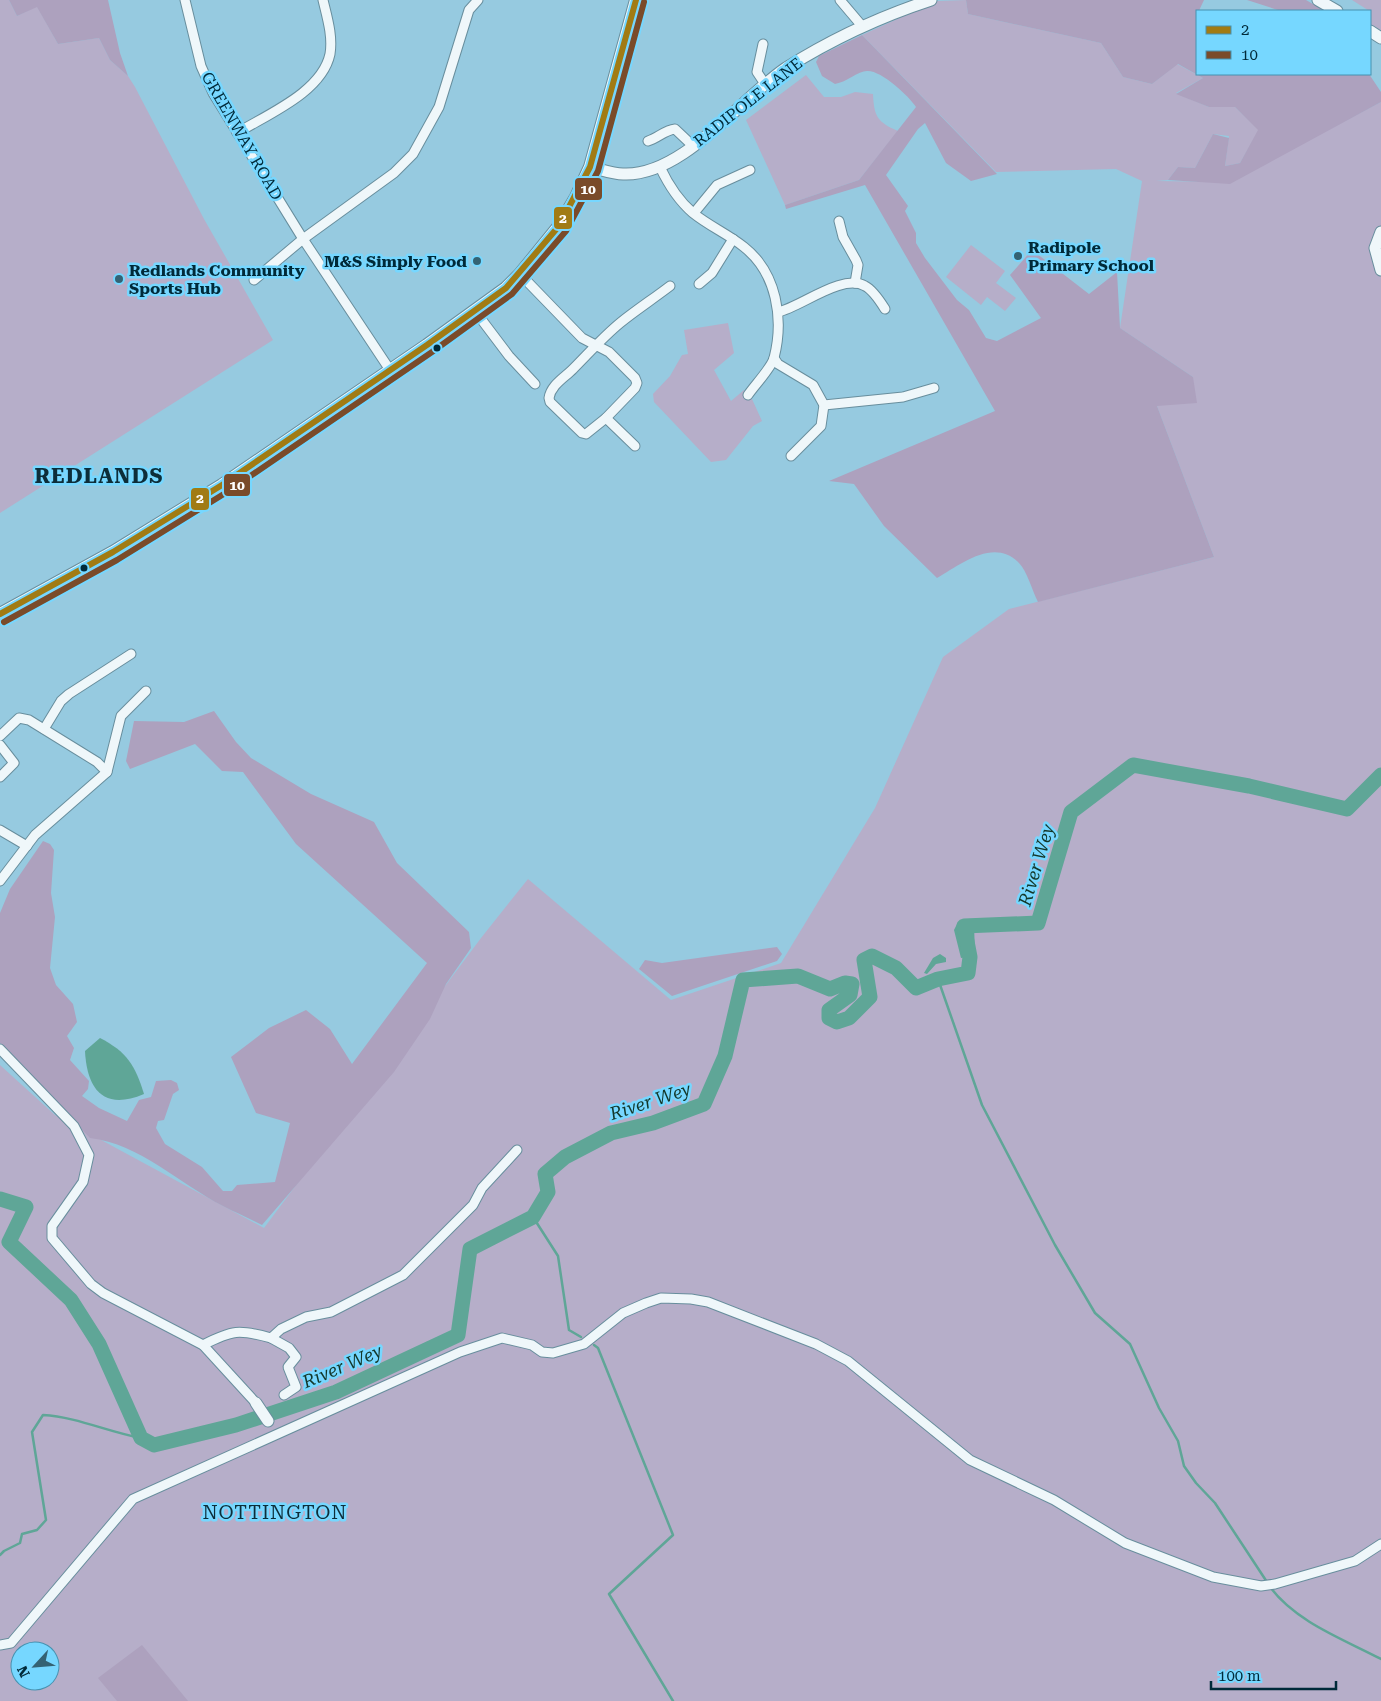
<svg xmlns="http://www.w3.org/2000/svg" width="1381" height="1701" viewBox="0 0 1381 1701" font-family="'Roboto Serif',serif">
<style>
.green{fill:#b6aec9;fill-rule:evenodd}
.forest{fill:#ada1be}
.water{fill:#5fa697}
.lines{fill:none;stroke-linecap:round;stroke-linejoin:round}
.stream{stroke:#5fa697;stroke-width:2.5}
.river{stroke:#5fa697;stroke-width:15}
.minor-casing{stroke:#688e9d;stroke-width:11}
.tertiary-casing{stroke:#688e9d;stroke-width:13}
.secondary-casing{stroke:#688e9d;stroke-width:14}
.minor{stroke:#eff7fa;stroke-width:9}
.tertiary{stroke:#eff7fa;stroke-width:11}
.secondary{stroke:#eff7fa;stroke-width:12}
.bus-1-casing{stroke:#76d7ff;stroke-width:10}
.bus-2-casing{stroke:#76d7ff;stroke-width:10}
.bus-1{stroke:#a17b14;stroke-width:6}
.bus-2{stroke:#7a4b2a;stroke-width:6}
.poi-dot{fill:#346273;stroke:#76d7ff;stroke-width:2}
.bus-dot{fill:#002a39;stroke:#76d7ff;stroke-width:2}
.labels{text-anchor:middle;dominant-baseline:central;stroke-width:5;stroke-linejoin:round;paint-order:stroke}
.street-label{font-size:16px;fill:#002a39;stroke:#76d7ff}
.poi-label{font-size:16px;font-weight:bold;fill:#002a39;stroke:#76d7ff;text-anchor:start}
.water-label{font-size:18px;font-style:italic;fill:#13372a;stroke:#76d7ff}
.quarter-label{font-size:19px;letter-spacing:1px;fill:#0d2d39;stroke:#76d7ff}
.district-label{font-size:21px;font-weight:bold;letter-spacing:1px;fill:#0d2d39;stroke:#76d7ff}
.line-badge{stroke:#76d7ff;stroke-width:2}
.badge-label{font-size:14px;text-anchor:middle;font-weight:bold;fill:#fff}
</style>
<rect width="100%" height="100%" fill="#96cae0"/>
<!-- green -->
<g class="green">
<polygon points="0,0 9,0 17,16 37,6 58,44 99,38 110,60 128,76 135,87 204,219 273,340 0,513"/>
<path d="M 966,0 L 968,14 L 1101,43 L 1123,77 L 1152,84 L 1177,64 L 1203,78 L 1176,93 L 1209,107 L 1235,107 L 1259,130 L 1240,163 L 1225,166 L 1229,136 L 1213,134 L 1195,168 L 1178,167 L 1168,180 L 1156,181 L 1229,182 L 1381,102 L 1381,1701 L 0,1701 L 0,1065 L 55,1115 L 264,1228 L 481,938 L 528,879 L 671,1000 L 781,963 L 875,808 L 943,657 L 1009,609 L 1214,557 L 1157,406 L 1193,377 L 1120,328 L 1142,181 L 1116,169 L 996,172 L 862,35 L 937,1 ZM 20,1651 L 50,1651 L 50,1681 L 20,1681 Z"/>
<polygon points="1352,0 1381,0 1381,34 1370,26 1371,12"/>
<path d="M 806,75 L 824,97 L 841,97 L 855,92 L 873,94 C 874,116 877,122 898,131 L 859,180 L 785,205 L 746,120 Z"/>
<polygon points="971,245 1005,271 996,283 1016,298 1005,311 987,297 981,305 946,277"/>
<polygon points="728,323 734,353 714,370 731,401 744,390 752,399 762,421 753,426 726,460 711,462 654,402 653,394 670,376 682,355 688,354 684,330"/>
</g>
<!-- forest -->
<g class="forest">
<polygon points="9,0 108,0 120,53 128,76 110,60 99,38 58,44 37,7 17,16"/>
<polygon points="966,0 1204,0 1196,17 1197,74 1369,74 1381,92 1381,102 1230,184 1168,180 1178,167 1195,168 1213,134 1229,138 1225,166 1240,163 1258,130 1235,107 1209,107 1176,94 1203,78 1178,64 1152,84 1123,77 1101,43 968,14"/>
<polygon points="1247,0 1306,0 1325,11 1281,11"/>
<path d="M 862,35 L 997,174 L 971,181 L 946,163 L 925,123 L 918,129 L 886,175 L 908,206 L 905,211 L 916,233 L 916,243 L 925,258 L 957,300 L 969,310 L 986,338 L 997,341 L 1041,318 L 1010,275 L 1032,250 L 1089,294 L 1117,272 L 1120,328 L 1193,377 L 1197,403 L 1157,406 L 1214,557 L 1038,602 C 1032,590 1027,571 1019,563 C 994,537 960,565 937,578 L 884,526 L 854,484 L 829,481 L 995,411 L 865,185 L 786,209 L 785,205 L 859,180 L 916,107 C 909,96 881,70 867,71 C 858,71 847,82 835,84 L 822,76 L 816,62 L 819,56 Z"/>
<path d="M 214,711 L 236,742 L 251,758 L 311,794 L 374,822 L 397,863 L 469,932 L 471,948 L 446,984 L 430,1019 L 394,1072 L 262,1225 C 249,1218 236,1213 223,1206 C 180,1184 140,1144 90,1138 L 0,1043 L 0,913 L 10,889 L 43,841 L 50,844 L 54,850 L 51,893 L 55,917 L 50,968 L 56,985 L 73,1004 L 77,1022 L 67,1036 L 74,1048 L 70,1060 L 89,1081 L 88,1089 L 82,1096 L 99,1108 L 127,1121 L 139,1100 L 151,1097 L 156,1081 L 171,1080 L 177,1083 L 179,1090 L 173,1094 L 164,1120 L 158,1121 L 156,1128 L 165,1144 L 202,1167 L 223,1191 L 232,1191 L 237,1185 L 275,1182 L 290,1123 L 256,1113 L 231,1057 L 269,1028 L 306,1010 L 330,1029 L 352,1064 L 427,963 L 296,844 L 243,772 L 222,771 L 195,744 L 130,769 L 126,761 L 134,721 L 184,722 Z"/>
<polygon points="777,947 782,954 777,961 672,996 639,969 645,960 662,963"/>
<polygon points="142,1645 188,1701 117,1701 98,1678"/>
</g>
<!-- water -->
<g class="water">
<polygon points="958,922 974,924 975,956 961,958 954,930"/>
<polygon points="940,954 946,958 946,962 936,964 927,974 924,973 933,958"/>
<path d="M 100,1038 C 127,1052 135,1065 144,1094 C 104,1111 87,1090 85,1051 Z"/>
</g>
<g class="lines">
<!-- stream -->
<g class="stream">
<polyline points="938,979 982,1105 1055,1245 1095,1313 1130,1344 1159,1408 1178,1441 1184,1466 1196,1483 1215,1503 1267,1582"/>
<polyline points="533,1217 558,1256 569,1330 581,1337"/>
<polyline points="594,1345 598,1348 673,1535 609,1594 673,1701"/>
<path d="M 0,1555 L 4,1551 L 20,1543 L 22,1534 L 37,1530 L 46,1520 L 32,1432 L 43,1415 C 77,1417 108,1432 141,1438"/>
<path d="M 1270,1587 C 1296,1622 1343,1639 1381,1659"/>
</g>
<!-- river -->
<polyline class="river" points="0,1199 26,1207 9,1242 71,1300 99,1344 141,1438 154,1445 236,1425 336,1392 458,1335 470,1249 533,1217 548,1192 545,1174 565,1157 611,1133 653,1123 704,1104 725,1056 743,980 798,976 830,989 845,983 852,984 850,995 829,1010 829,1018 837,1022 849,1018 870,997 864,960 872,956 896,968 916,988 938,979 968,973 970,957 964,926 1038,923 1071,812 1133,765 1249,786 1347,809 1381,775"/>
<defs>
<g id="minor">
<polyline points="185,0 201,66 213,93 303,239 390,370"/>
<polyline points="840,0 862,26"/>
<polyline points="763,44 757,72 765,84"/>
<path d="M 237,133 C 268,114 322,92 330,54 C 333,36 327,17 323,0"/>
<path d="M 648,141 C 658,138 665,130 675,129 L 693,146"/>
<path d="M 660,167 C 668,184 679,201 693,213 C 709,226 728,234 744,247 C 777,273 784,319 774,358 C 772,367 754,386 748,395"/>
<polyline points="694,213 717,185 750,170"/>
<polyline points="839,221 843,237 856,260 858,265 855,283"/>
<path d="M 520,274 L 582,338 L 609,352 L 635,378 L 637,383 L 635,388 L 606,418 L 586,434 L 582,433 L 550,402 L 549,398 C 551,385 564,378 573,369 C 588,354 603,337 620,323 C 636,310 653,299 670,286"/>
<polyline points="254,280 303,239 394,173 413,154 439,107 469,10 478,0"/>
<polyline points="699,284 712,273 733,239"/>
<polyline points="475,311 509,356 535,384"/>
<path d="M 778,312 C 801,307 842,273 865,286 C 873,290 880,301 885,309"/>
<polyline points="774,358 778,364 813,385 824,405 821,426 791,456"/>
<polyline points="824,405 903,397 934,388"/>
<polyline points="606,418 635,446"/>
<polyline points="44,729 61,701 69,694 131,654"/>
<polyline points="0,736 19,718 29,720 97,762 107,772"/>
<polyline points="0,745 14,763 0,777"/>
<polyline points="0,830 27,846"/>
<polyline points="0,881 35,835 107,772 121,716 146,691"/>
<polyline points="0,1049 74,1126 89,1155 83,1182 52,1226 52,1238 91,1284 103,1293 203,1345 256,1403"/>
<polyline points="271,1338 289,1348 296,1357 288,1367 296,1387 284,1395"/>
<path d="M 203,1345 C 232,1330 239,1329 271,1338 L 281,1329 L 306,1317 L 331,1312 L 403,1275 L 473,1205 L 482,1188 L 517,1150"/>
<polyline points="0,1645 11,1643 133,1499 460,1352 502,1338 532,1345 542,1352 553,1353 584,1344 623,1313 646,1303 661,1298 691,1299 708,1302 816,1344 848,1361 970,1460 1054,1500 1125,1543 1213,1577 1261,1586 1275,1584 1355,1561 1381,1544"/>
</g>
<g id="tertiary">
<polyline points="1318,0 1337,11"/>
<polyline points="1370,31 1381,38"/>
<path d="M 590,167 C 600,169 612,174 623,174 C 682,177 740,99 786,68 C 832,39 879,17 931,0"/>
<polyline points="1381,232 1375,248 1381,270"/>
<polyline points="256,1403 268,1421"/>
</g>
<polyline id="secondary" points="0,614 113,552 222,485 427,345 506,288 520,274 559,226 576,197 590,167 636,0"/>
</defs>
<!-- minor casing -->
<use href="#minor" class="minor-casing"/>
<!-- tertiary casing -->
<use href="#tertiary" class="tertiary-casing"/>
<!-- secondary casing -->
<use href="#secondary" class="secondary-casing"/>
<!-- minor -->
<use href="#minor" class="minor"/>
<!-- tertiary -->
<use href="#tertiary" class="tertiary"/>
<!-- secondary -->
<use href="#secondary" class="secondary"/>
<defs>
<polyline id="bus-1" points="0,614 113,552 222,485 427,345 506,288 559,226 590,167 636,0"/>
<polyline id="bus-2" points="4,622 117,560 227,492 432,352 512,294 566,231 598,171 644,2"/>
</defs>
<!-- bus-1 casing -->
<use href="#bus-1" class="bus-1-casing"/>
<!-- bus-2 casing -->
<use href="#bus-2" class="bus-2-casing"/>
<!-- bus-1 -->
<use href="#bus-1" class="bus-1"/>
<!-- bus-2 -->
<use href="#bus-2" class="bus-2"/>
</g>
<!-- markers -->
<g class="poi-dot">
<circle cx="1018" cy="256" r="5"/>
<circle cx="477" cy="261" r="5"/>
<circle cx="119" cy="279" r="5"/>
</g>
<g class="bus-dot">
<circle cx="437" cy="348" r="4.5"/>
<circle cx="84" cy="568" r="4.5"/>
</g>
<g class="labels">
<!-- street labels -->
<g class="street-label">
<text transform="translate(748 102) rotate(-38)">RADIPOLE LANE</text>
<text transform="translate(242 136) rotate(60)">GREENWAY ROAD</text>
</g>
<!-- poi labels -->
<g class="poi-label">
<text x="1028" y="247">Radipole<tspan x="1028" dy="18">Primary School</tspan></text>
<text x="467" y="261" text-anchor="end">M&amp;S Simply Food</text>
<text x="129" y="270">Redlands Community<tspan x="129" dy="18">Sports Hub</tspan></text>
</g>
<!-- water labels -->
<g class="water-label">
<text transform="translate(1036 865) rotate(-73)">River Wey</text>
<text transform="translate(650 1101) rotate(-18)">River Wey</text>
<text transform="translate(342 1366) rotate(-23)">River Wey</text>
</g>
<!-- quarter labels -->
<g class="quarter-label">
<text x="275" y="1512">NOTTINGTON</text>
</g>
<!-- district labels -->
<g class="district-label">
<text x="99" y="476">REDLANDS</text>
</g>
</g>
<g class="line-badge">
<rect x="574" y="177" width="29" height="24" rx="5" fill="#7a4b2a"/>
<rect x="553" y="206" width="20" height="24" rx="5" fill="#a17b14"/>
<rect x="223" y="473" width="28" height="24" rx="5" fill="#7a4b2a"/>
<rect x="190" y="487" width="20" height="24" rx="5" fill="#a17b14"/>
</g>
<g class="badge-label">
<text x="588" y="194">10</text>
<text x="563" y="223">2</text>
<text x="237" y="490">10</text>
<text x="200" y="503">2</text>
</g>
<!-- legend -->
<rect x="1196" y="10" width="175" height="65" fill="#76d7ff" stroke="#4792b0"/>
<rect x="1206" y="26" width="25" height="8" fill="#a17b14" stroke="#4792b0"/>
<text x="1241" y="35" font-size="15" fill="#002a39">2</text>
<rect x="1206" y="51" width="25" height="8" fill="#7a4b2a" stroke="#4792b0"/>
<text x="1241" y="60" font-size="15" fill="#002a39">10</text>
<!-- north arrow -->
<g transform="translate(35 1666) rotate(244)"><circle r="24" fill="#76d7ff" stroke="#4792b0"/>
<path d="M0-4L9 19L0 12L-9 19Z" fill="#346273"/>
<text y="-8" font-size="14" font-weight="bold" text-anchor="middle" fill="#002a39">N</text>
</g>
<!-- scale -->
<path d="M1211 1681v8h125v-8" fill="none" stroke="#002a39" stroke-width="2.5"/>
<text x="1218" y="1681" font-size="15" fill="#002a39" stroke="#76d7ff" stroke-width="4" paint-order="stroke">100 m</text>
</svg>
